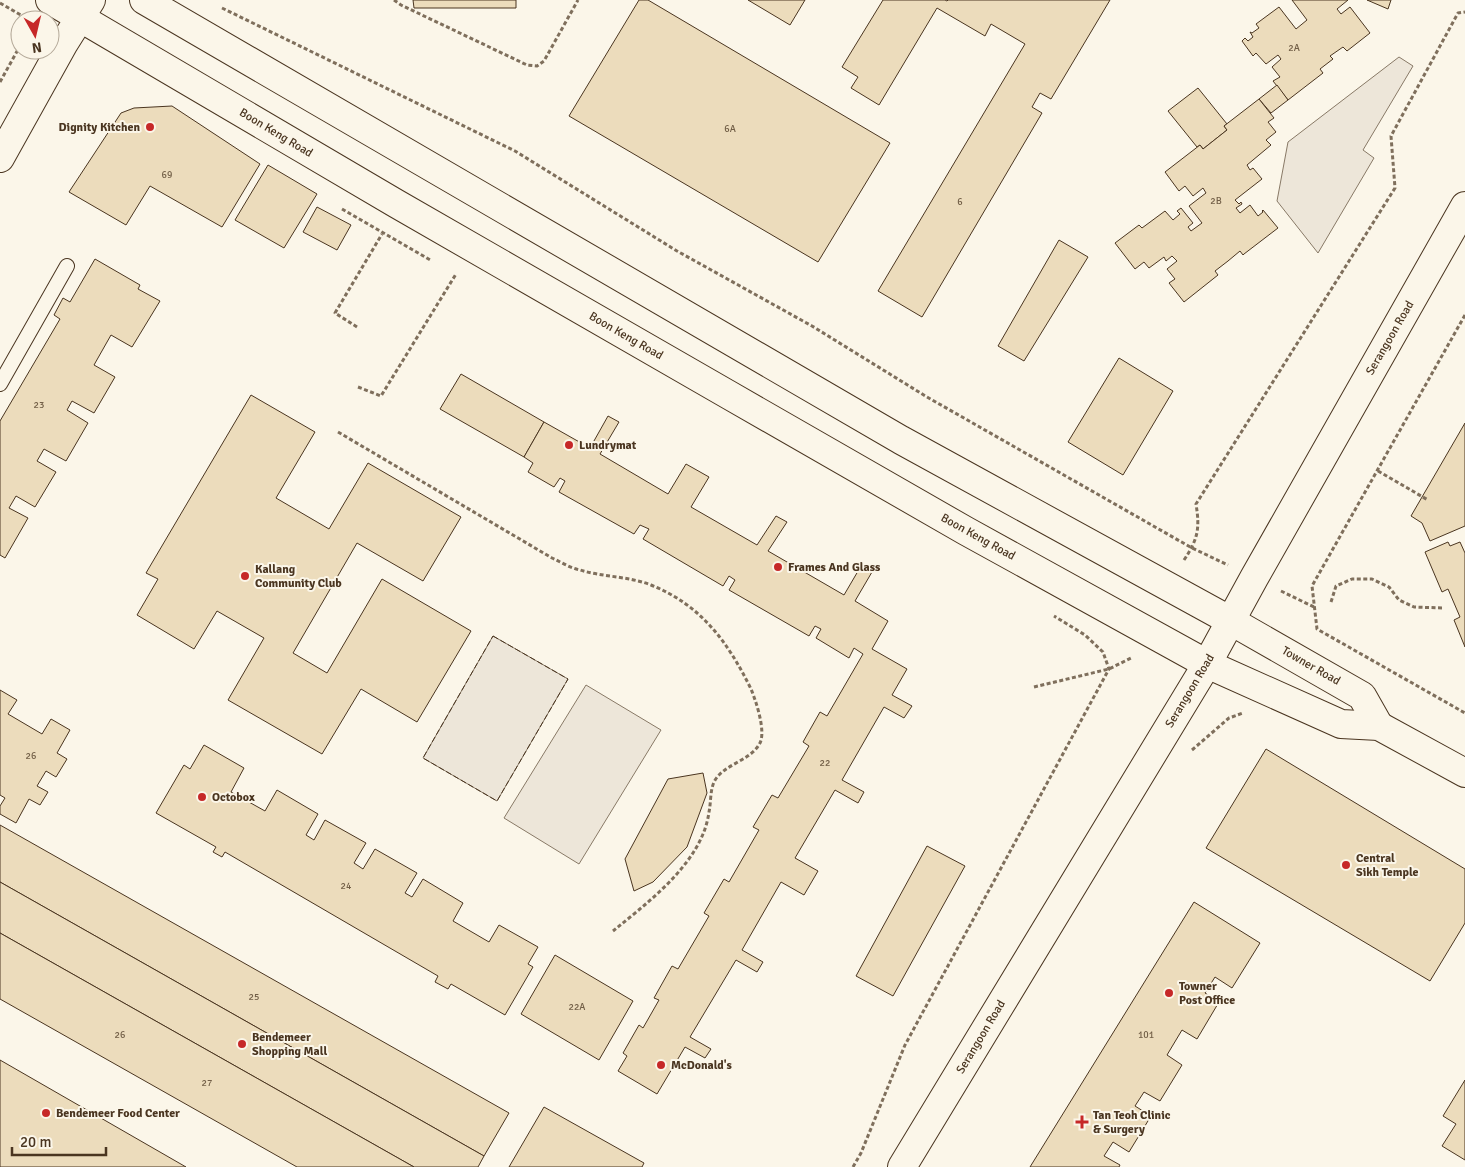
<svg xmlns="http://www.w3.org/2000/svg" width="1465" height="1167" viewBox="0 0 1465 1167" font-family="Signika,sans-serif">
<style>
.green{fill:#ede6d9;stroke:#887966}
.building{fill:#ecdcbc;stroke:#4a3520}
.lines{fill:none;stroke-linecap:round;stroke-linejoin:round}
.lane-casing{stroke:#4a3520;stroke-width:16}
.street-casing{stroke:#4a3520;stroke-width:30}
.secondary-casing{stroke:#4a3520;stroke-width:30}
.primary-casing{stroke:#4a3520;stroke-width:30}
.path{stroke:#7f6f5c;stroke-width:3;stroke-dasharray:4 2.5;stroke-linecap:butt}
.lane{stroke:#fbf6e9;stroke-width:14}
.street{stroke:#fbf6e9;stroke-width:28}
.secondary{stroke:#fbf6e9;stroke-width:28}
.primary{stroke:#fbf6e9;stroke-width:28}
.fence{stroke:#4a3520;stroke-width:1;stroke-dasharray:6 2.5;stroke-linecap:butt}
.poi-dot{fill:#c62828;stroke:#fbf6e9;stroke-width:2}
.labels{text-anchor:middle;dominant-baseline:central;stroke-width:4;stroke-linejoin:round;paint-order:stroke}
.number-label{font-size:10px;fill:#725f47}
.poi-label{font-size:12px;font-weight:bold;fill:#4a3520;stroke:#fbf6e9;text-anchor:start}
.street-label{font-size:12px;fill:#4a3520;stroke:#fbf6e9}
</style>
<rect width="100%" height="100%" fill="#fbf6e9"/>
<!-- green -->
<g class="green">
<polygon points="1399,57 1413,66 1363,150 1374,158 1318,253 1277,201 1288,142"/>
<polygon points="493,636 568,679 497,801 423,758"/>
<polygon points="586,685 661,730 579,864 504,818"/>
</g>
<!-- building -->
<g class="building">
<polygon points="413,0 516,0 516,8 414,8"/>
<polygon points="639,0 648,0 890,143 818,262 569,116"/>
<polygon points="748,0 805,0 790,25"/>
<polygon points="883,0 945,0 947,1 948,0 1110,0 1051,99 1040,93 1032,107 1042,113 922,317 878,291 1025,44 991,24 985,36 937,8 879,105 851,88 858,77 842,67"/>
<polygon points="1292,0 1348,0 1337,9 1341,14 1350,7 1370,33 1347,51 1343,47 1330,56 1333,59 1320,69 1323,73 1288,100 1273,81 1280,77 1272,67 1281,59 1278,55 1266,64 1256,53 1253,56 1242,41 1245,38 1248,41 1253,37 1250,32 1252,33 1259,28 1256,24 1279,7 1296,29 1307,20"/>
<polygon points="1367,0 1391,0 1388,9"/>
<polygon points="1277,85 1288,100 1271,113 1259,99"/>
<polygon points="1198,88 1227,124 1224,126 1227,130 1203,149 1200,145 1197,147 1168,111"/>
<polygon points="1259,99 1274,118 1268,122 1276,132 1266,140 1271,145 1247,165 1250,170 1253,168 1262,179 1235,200 1239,204 1241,202 1242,204 1236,208 1240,213 1250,205 1258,216 1263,212 1262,211 1263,210 1278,228 1244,254 1243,255 1240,251 1228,261 1215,271 1218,275 1184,302 1169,283 1175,279 1167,269 1177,261 1172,256 1166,261 1164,257 1149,268 1144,262 1135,269 1115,243 1139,225 1142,228 1165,211 1173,220 1180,214 1177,211 1181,208 1193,223 1188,227 1191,231 1202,223 1189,206 1206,193 1203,188 1193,196 1185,186 1179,191 1165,172 1200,145 1203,149 1227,130 1224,126"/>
<polygon points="172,106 260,164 222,227 150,186 126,225 69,192 121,113 134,108"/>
<polygon points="268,165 317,194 284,248 235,220"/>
<polygon points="317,207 351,225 337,250 303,232"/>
<polygon points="1059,240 1088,257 1024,361 998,346"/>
<polygon points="95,259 140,285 138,289 160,301 132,347 111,335 94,365 115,377 94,413 72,401 67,410 88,423 66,461 44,449 37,461 56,472 35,507 16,496 9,508 28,518 5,558 0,555 0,421 60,319 54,315 63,298 70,302"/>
<polygon points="1119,358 1173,391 1123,475 1068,442"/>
<polygon points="461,374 544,422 524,457 440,409"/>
<polygon points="251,395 315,432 276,498 329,529 368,463 461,517 423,581 357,543 293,653 327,673 382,579 471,631 417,722 361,689 322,754 228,700 264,638 217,611 194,649 137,615 158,579 146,573"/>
<polygon points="608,416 619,422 600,454 668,494 686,464 709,477 691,507 757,545 776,516 787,522 768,551 844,595 861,566 872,572 855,601 888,621 872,649 907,669 892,695 912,706 904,718 884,707 842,780 864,792 858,803 835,790 795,858 818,871 804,895 781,882 742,950 763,962 757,972 736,960 690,1037 711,1049 705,1058 685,1047 657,1094 618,1071 627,1056 623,1053 639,1025 643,1028 659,1000 654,998 672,966 678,969 709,916 704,913 724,879 729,882 759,830 753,827 772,795 778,798 809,746 803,742 820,712 827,716 863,654 854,648 849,658 816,638 821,629 815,626 809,636 729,590 735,580 729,576 723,586 643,539 649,529 640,525 634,534 559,492 565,481 560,478 554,487 528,472 533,463 524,457 544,422 590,448"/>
<polygon points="1465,423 1465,526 1430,541 1422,523 1411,516"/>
<polygon points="1448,542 1450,546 1460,542 1465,553 1465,647 1454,620 1460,617 1448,589 1442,592 1425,552"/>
<polygon points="0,690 17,700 8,714 42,734 51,719 70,730 57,753 67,759 56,777 46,771 37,786 48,792 40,805 29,799 16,823 0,814 0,806 5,798 0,795"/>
<polygon points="204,745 244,768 231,792 265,811 277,790 318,814 306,835 314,840 325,820 366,843 354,863 363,869 375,849 417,873 405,893 412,897 423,879 463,903 453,921 489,942 499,925 538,947 528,964 533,967 505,1015 451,984 448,989 435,982 438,976 225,852 222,857 213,852 216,847 156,813 184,765 190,769"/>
<polygon points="1266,749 1465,869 1465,923 1430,981 1206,848"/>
<polygon points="703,773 707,793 687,847 653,882 634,891 625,859 668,779"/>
<polygon points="0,825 509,1113 484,1156 0,882"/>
<polygon points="927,846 965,866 893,996 856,976"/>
<polygon points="0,882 484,1156 478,1167 414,1167 0,933"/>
<polygon points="1194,902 1260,943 1232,988 1215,977 1205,993 1219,1002 1197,1039 1182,1030 1167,1055 1182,1065 1160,1101 1144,1092 1135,1106 1151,1116 1129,1152 1113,1142 1104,1156 1120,1165 1119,1167 1030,1167"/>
<polygon points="0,933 414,1167 297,1167 0,999"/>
<polygon points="555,955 633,1001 599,1060 521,1014"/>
<polygon points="0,1060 186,1167 0,1167"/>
<polygon points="1465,1080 1465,1160 1442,1146 1456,1124 1443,1116"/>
<polygon points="544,1107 644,1163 642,1167 509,1167"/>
</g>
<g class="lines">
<defs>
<polyline id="lane" points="0,384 67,266"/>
<g id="street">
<polyline points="1231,621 1362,696 1379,726"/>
<polyline points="1207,664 1341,724 1379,726 1465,773"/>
</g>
<g id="secondary">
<polyline points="50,0 397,204 729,395 966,531 1207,664"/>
<polyline points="144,0 901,440 1231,621"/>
</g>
<g id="primary">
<polyline points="0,158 64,43 91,0"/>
<polyline points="902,1167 1207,664 1254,578 1465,206"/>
</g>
</defs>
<!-- lane casing -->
<use href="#lane" class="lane-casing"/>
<!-- street casing -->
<use href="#street" class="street-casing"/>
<!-- secondary casing -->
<use href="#secondary" class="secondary-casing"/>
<!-- primary casing -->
<use href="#primary" class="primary-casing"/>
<!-- path -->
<g class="path">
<polyline points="394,0 401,5 527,65 537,66 544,61 578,0"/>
<polyline points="0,3 26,18"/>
<polyline points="222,8 515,151 677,251 812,326 927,397 1192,548 1228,565"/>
<polyline points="0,82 20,46"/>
<polyline points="342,209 432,261"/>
<polyline points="1465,315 1312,586 1317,629 1465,713"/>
<polyline points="357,327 335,313 382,234"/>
<polyline points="358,387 381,396 456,274"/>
<path d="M 338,432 L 552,558 C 561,562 570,568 580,570 C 602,577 628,576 651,585 C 701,605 728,642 751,689 C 756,701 766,731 760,743 C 751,761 723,764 714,782 C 710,791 711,803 709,812 C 708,819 706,827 703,834 C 687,873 645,905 613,931"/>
<polyline points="1378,471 1428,500"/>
<path d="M 1184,560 C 1198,539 1200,529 1196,504 L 1395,188 L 1391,136 L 1458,13 L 1465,12"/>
<polyline points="1281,591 1314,607"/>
<polyline points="1331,602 1336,586 1352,579 1372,579 1389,587 1399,600 1414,607 1443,608"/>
<polyline points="1034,687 1109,669 1131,658 1132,656"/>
<polyline points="1192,750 1229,718 1243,713"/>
<polyline points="853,1167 861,1153 905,1045 1109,669 1103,652 1085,635 1054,616"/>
</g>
<!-- lane -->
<use href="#lane" class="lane"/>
<!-- street -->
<use href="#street" class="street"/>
<!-- secondary -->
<use href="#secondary" class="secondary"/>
<!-- primary -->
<use href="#primary" class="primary"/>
<!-- fence -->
<polygon class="fence" points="493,636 568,679 497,801 423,758"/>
</g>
<!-- markers -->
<g class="poi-dot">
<circle cx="150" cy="127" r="5"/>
<circle cx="569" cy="445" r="5"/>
<circle cx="778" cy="567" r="5"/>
<circle cx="245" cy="576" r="5"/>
<circle cx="202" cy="797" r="5"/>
<circle cx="1346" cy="865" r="5"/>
<circle cx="1169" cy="993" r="5"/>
<circle cx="242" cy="1044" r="5"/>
<circle cx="661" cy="1065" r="5"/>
<circle cx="46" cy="1113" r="5"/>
<path d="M1079.5 1114.5h5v5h5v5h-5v5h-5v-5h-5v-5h5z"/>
</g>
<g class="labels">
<!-- number labels -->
<g class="number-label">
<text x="1294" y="48">2A</text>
<text x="730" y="129">6A</text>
<text x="167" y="175">69</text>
<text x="1216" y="201">2B</text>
<text x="960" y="202">6</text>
<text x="39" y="405">23</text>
<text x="31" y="756">26</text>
<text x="825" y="763">22</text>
<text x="346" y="886">24</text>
<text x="254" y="997">25</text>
<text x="577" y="1007">22A</text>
<text x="120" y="1035">26</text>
<text x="1146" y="1035">101</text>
<text x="207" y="1083">27</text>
</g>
<!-- poi labels -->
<g class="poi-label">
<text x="140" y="127" text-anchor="end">Dignity Kitchen</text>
<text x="579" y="445">Lundrymat</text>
<text x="788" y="567">Frames And Glass</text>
<text x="255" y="569">Kallang<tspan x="255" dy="14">Community Club</tspan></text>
<text x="212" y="797">Octobox</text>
<text x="1356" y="858">Central<tspan x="1356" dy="14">Sikh Temple</tspan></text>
<text x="1179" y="986">Towner<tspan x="1179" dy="14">Post Office</tspan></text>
<text x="252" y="1037">Bendemeer<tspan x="252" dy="14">Shopping Mall</tspan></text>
<text x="671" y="1065">McDonald's</text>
<text x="56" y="1113">Bendemeer Food Center</text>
<text x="1093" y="1115">Tan Teoh Clinic<tspan x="1093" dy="14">&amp; Surgery</tspan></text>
</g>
<!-- street labels -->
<g class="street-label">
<text transform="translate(276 133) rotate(31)">Boon Keng Road</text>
<text transform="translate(626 336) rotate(30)">Boon Keng Road</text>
<text transform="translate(1390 338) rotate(-60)">Serangoon Road</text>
<text transform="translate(978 537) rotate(29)">Boon Keng Road</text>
<text transform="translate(1311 666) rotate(30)">Towner Road</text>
<text transform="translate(1190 691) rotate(-59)">Serangoon Road</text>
<text transform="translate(981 1037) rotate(-59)">Serangoon Road</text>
</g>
</g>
<!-- north arrow -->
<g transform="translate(35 35) rotate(172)"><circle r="24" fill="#fbf6e9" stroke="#b4a999"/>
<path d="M0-4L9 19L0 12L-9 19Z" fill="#c62828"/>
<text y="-8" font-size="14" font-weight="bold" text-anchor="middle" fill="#4a3520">N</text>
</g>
<!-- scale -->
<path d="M12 1147v8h94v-8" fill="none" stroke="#4a3520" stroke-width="2.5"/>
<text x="20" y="1147" font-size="15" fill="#4a3520" stroke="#fbf6e9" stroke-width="4" paint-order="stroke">20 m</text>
</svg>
